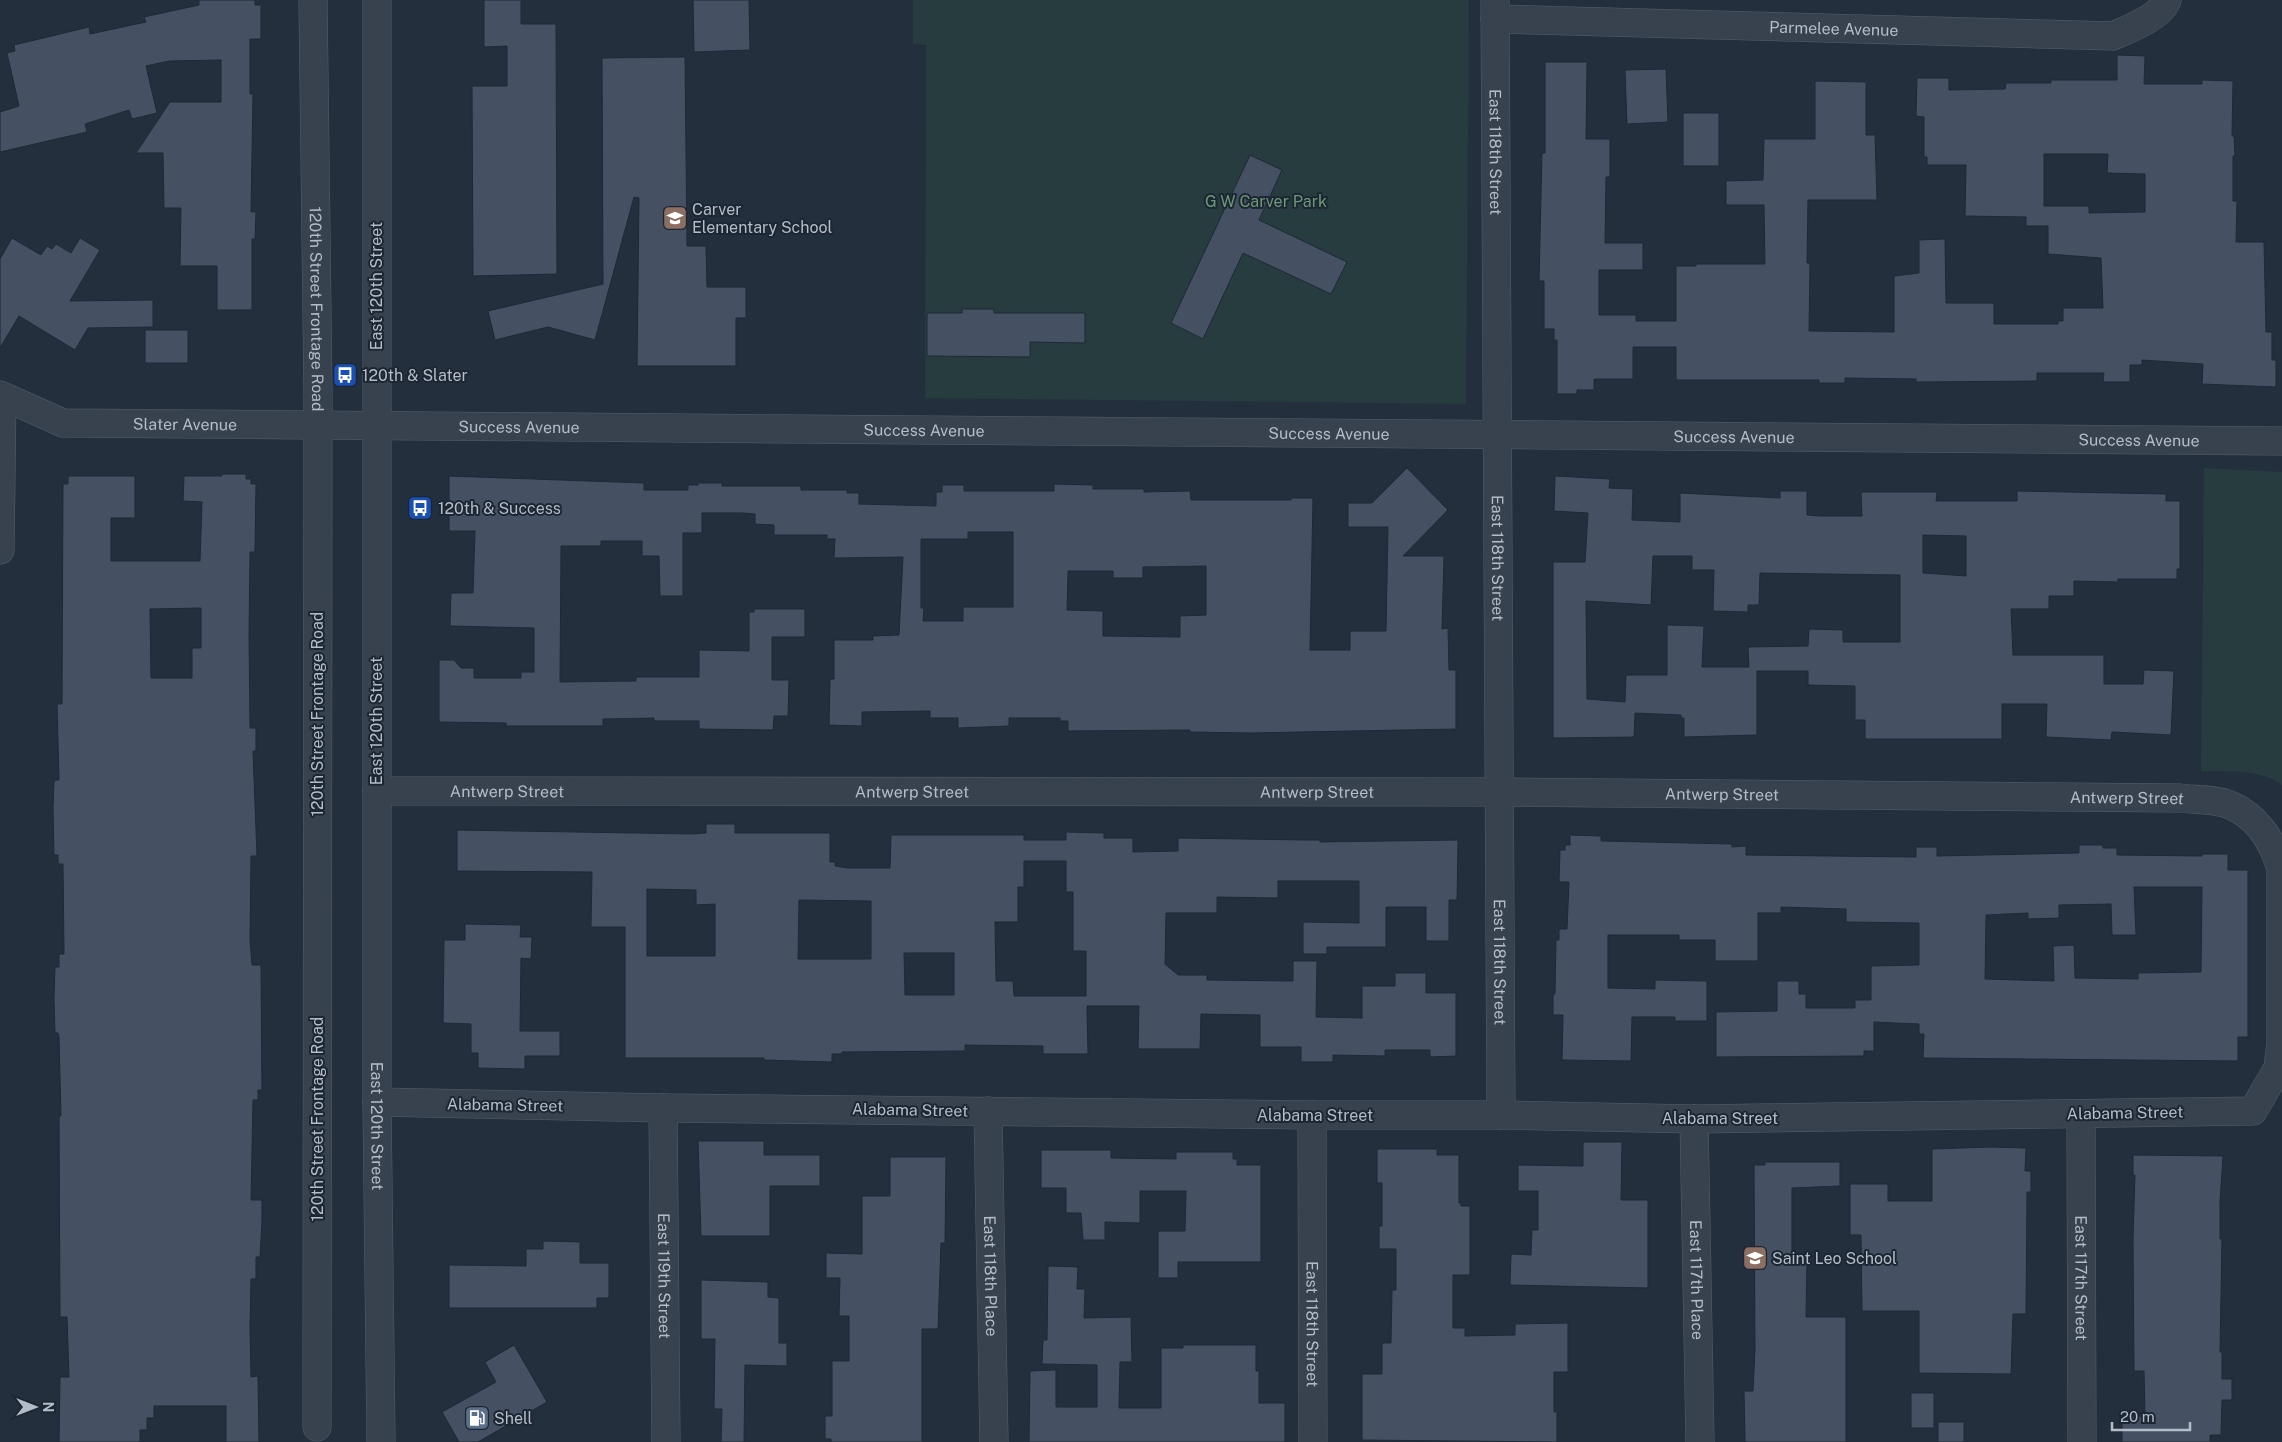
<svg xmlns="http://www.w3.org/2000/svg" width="2282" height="1442" viewBox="0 0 2282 1442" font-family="'Public Sans',sans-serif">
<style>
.green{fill:#263c3f}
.building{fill:#455162;stroke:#1f2835;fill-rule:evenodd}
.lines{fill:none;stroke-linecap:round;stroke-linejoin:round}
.minor-casing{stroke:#565f6c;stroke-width:29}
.tertiary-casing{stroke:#565f6c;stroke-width:29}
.minor{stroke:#38414e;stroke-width:28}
.tertiary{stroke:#38414e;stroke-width:28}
.labels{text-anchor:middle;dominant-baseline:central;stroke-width:4;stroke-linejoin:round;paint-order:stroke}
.street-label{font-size:16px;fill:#b4bcc9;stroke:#1d2633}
.park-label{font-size:16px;fill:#6b9a76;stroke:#1d2633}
.poi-label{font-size:16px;fill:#b4bcc9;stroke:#1d2633;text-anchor:start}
</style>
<rect width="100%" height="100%" fill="#242f3e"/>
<!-- green -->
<g class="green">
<polygon points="913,0 1469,0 1466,404 925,398 926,45 913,44"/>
<path d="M 2204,468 L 2282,472 L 2282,785 C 2258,768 2229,772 2201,771 Z"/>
</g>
<!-- building -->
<g class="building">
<polygon points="199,0 255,0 255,5 261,5 261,39 250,39 250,94 253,94 251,212 256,212 255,239 252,239 252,310 217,310 217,266 180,266 181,208 164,208 163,153 136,153 170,102 221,102 221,60 169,61 146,66 157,113 132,119 129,110 85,124 87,132 0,152 0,112 19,106 7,53 15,51 14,45 89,27 90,34 146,22 144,17 199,5"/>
<polygon points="484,0 521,0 521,24 556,24 557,274 473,276 472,86 507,86 507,46 484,47"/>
<polygon points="693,0 749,0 750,50 694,52"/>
<path d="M 2117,55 L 2145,56 L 2144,84 L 2202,84 L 2202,80 L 2233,81 L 2232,136 L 2234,136 L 2235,156 L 2233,156 L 2233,201 L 2237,201 L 2236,242 L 2264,242 L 2266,332 L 2272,332 L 2272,360 L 2276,360 L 2276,387 L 2202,384 L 2203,364 L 2142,360 L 2142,365 L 2130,365 L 2130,382 L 2103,382 L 2104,373 L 2037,373 L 2037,381 L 1916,382 L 1916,379 L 1845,378 L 1845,383 L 1819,383 L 1819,380 L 1676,380 L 1676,347 L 1633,347 L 1633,379 L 1594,379 L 1594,390 L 1577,390 L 1577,394 L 1557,394 L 1557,340 L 1554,340 L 1554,329 L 1544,329 L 1544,281 L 1539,281 L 1542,153 L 1545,153 L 1545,62 L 1587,62 L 1586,139 L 1610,139 L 1610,177 L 1606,177 L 1605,243 L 1643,243 L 1643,270 L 1599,270 L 1599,315 L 1636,315 L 1636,321 L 1676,321 L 1676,266 L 1696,266 L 1696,264 L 1765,264 L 1764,205 L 1726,205 L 1726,181 L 1763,180 L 1764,139 L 1815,139 L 1815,81 L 1866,82 L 1866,135 L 1875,135 L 1877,200 L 1808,200 L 1807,263 L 1810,263 L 1809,331 L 1894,332 L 1894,276 L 1919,273 L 1919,240 L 1945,239 L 1946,303 L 1994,303 L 1994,324 L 2058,324 L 2058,321 L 2063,321 L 2063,308 L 2103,308 L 2101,258 L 2048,254 L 2048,226 L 2026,226 L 2026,217 L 1965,216 L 1966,165 L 1927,165 L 1927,157 L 1924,157 L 1924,117 L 1916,116 L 1917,78 L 1949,78 L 1949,90 L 2005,89 L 2006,83 L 2051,83 L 2051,80 L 2117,80 ZM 2044,154 L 2108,154 L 2107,173 L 2145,174 L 2145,212 L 2089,213 L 2089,206 L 2044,206 Z"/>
<polygon points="685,57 687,246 706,246 707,287 746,287 746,318 736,318 736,366 637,366 639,198 634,197 595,340 548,327 495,340 488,311 603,284 602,58"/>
<polygon points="1666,69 1668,122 1627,124 1625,70"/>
<rect x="1683" y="113" width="36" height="53"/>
<polygon points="1250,155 1282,170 1259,220 1347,262 1331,294 1243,253 1203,339 1171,323"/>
<polygon points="12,238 41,255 47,246 52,249 56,244 71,253 80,238 100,250 70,301 153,300 153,327 88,328 75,350 19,316 0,348 0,259"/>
<polygon points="962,309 994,309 994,313 1085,313 1085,343 1030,342 1030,357 927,356 927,313 962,313"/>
<rect x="145" y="330" width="43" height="33"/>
<path d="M 1407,468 L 1448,510 L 1403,556 L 1444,556 L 1442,629 L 1448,628 L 1449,670 L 1456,670 L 1456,729 L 1250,733 L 1190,732 L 1190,730 L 1068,731 L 1068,721 L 1060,721 L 1060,718 L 1009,718 L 1009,726 L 958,728 L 958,718 L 930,718 L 930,711 L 862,712 L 862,726 L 829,725 L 830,679 L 834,679 L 834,640 L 873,640 L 873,636 L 899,635 L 903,557 L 834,558 L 835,539 L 827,539 L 827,535 L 774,535 L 774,525 L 755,524 L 755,514 L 743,513 L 702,513 L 702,533 L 683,533 L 683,596 L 660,596 L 659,556 L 642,556 L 642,541 L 601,541 L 601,546 L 561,546 L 560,682 L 636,681 L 636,677 L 699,677 L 699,650 L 749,651 L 749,612 L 754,612 L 754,609 L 805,609 L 805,637 L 772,637 L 772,680 L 789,680 L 788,716 L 774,716 L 773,730 L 699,729 L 699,721 L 654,721 L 654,718 L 603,719 L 603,726 L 506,726 L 506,723 L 439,722 L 439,660 L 454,660 L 461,668 L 474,668 L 474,678 L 521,678 L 521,672 L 534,672 L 534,628 L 450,626 L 451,593 L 473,593 L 475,531 L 449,531 L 449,476 L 644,483 L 644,490 L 688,490 L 688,485 L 698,485 L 698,483 L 722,483 L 722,486 L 801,486 L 801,490 L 847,490 L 847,493 L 859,493 L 859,504 L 936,506 L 936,492 L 942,492 L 942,485 L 964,485 L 964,491 L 1054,491 L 1054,484 L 1093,485 L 1093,489 L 1144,489 L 1144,492 L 1190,491 L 1191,500 L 1291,500 L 1291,498 L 1313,498 L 1310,650 L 1350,650 L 1350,631 L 1386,631 L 1388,527 L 1348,527 L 1348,503 L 1372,503 ZM 968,532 L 1013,532 L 1013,607 L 963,607 L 963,621 L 923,621 L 924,608 L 921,608 L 921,539 L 968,539 ZM 1206,566 L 1206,615 L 1180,616 L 1180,637 L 1103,636 L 1103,611 L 1067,610 L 1068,571 L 1113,571 L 1113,578 L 1143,578 L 1143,567 Z"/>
<path d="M 222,474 L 246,474 L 246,479 L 251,479 L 251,484 L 256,484 L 255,552 L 250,552 L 249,634 L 250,728 L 256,728 L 256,751 L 253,751 L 257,856 L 251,856 L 250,940 L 252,965 L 261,965 L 262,1090 L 258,1090 L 258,1100 L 253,1100 L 251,1200 L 262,1200 L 262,1221 L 260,1257 L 256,1257 L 256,1279 L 251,1279 L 250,1326 L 251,1377 L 258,1376 L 259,1442 L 226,1442 L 226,1406 L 154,1406 L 154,1418 L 147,1418 L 147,1430 L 140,1430 L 140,1442 L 59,1442 L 60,1377 L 69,1377 L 67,1317 L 60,1317 L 59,1116 L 61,1116 L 59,1037 L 58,1033 L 55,1033 L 54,999 L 55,967 L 59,967 L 59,954 L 64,954 L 63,864 L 58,864 L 58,855 L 54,855 L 53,808 L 54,783 L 55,780 L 59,780 L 57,704 L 62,704 L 63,484 L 68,484 L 68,476 L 135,476 L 135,518 L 111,518 L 111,561 L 200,561 L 202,502 L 183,501 L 184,476 L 222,476 ZM 201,608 L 201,648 L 192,648 L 192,678 L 151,678 L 150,609 Z"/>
<path d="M 1555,476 L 1610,479 L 1609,488 L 1633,489 L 1632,520 L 1680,522 L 1680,493 L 1780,498 L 1780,491 L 1807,491 L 1807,515 L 1821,516 L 1862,516 L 1861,492 L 1937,492 L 1936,501 L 2017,501 L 2017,491 L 2166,494 L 2166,501 L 2180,501 L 2180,569 L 2177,569 L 2177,579 L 2118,579 L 2118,582 L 2074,581 L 2074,596 L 2049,596 L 2049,609 L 2011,609 L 2013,655 L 2104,655 L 2104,684 L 2143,684 L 2144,670 L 2174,671 L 2171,735 L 2112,732 L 2111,740 L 2046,737 L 2047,704 L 2002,704 L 2002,739 L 1865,739 L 1865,720 L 1855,720 L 1855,686 L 1808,685 L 1808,671 L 1757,671 L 1757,735 L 1684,737 L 1684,718 L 1681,718 L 1681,715 L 1635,713 L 1634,737 L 1553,738 L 1553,562 L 1585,562 L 1588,513 L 1554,511 ZM 1923,535 L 1966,536 L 1966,576 L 1923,573 ZM 1653,556 L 1692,556 L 1692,570 L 1714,570 L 1713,611 L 1748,612 L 1748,605 L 1759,605 L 1760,573 L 1900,575 L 1900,642 L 1843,642 L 1843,630 L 1809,629 L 1808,646 L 1748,647 L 1749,667 L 1702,667 L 1704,626 L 1667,625 L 1667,675 L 1626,675 L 1625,702 L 1587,699 L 1586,601 L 1651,605 Z"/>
<path d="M 706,824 L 735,824 L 735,833 L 830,833 L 830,862 L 835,862 L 835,866 L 847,868 L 890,868 L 891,835 L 1024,835 L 1024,840 L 1066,840 L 1066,832 L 1104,833 L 1104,838 L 1133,838 L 1133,852 L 1178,851 L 1178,838 L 1305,840 L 1320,840 L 1320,842 L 1458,840 L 1457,900 L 1449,900 L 1449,941 L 1426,941 L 1426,907 L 1386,907 L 1386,947 L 1327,947 L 1327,954 L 1303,954 L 1303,922 L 1359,923 L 1359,881 L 1278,881 L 1278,898 L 1217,897 L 1217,913 L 1166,913 L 1165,964 L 1178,975 L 1207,975 L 1207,980 L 1293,981 L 1293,961 L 1317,961 L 1316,1017 L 1362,1018 L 1362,986 L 1395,986 L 1395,973 L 1426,973 L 1426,993 L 1456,993 L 1456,1056 L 1430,1057 L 1430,1050 L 1385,1050 L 1385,1056 L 1333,1055 L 1333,1062 L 1301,1062 L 1301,1047 L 1260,1047 L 1260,1015 L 1201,1014 L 1200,1049 L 1138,1049 L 1139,1006 L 1087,1006 L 1088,1054 L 1043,1054 L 1043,1046 L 965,1045 L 965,1051 L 842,1052 L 842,1054 L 832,1054 L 832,1062 L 764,1060 L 764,1058 L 625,1058 L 625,927 L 591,927 L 592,872 L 457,871 L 457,830 L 693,834 L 706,833 ZM 1024,861 L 1066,861 L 1066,892 L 1073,892 L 1073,951 L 1086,951 L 1086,996 L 1014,996 L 1013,981 L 996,981 L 995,922 L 1018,922 L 1018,887 L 1024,887 ZM 647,889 L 696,890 L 696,905 L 715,904 L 715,956 L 647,956 ZM 799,900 L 871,901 L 871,959 L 798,959 ZM 904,953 L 954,953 L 954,995 L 905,995 Z"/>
<path d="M 1570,835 L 1601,836 L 1601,841 L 1732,844 L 1732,847 L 1746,846 L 1746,855 L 1916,857 L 1916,847 L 1937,847 L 1937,856 L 2079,853 L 2079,845 L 2103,845 L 2103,848 L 2117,848 L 2117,855 L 2202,856 L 2202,854 L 2228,854 L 2228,870 L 2248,870 L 2248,1037 L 2238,1037 L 2238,1061 L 1923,1058 L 1924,1034 L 1919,1034 L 1919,1024 L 1874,1022 L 1874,1051 L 1864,1051 L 1864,1056 L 1716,1057 L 1716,1012 L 1777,1011 L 1777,981 L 1799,981 L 1799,994 L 1806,994 L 1806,1008 L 1855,1008 L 1855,1000 L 1871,1000 L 1871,966 L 1919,965 L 1919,923 L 1846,922 L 1846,909 L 1781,907 L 1781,913 L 1758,913 L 1758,961 L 1715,961 L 1715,940 L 1679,940 L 1679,935 L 1608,935 L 1608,988 L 1655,989 L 1655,980 L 1707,981 L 1707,1021 L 1675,1021 L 1675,1017 L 1632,1017 L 1631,1061 L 1562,1060 L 1563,1015 L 1553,1015 L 1553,994 L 1555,994 L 1556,940 L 1559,940 L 1559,929 L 1567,929 L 1569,882 L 1559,882 L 1560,850 L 1565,850 L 1565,845 L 1570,845 ZM 2134,887 L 2202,887 L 2201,972 L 2138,973 L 2138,979 L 2075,978 L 2074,945 L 2053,946 L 2054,981 L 1985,979 L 1986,915 L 2028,913 L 2028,919 L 2059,918 L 2059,905 L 2111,904 L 2112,935 L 2136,935 Z"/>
<polygon points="465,924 521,925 520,937 532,937 531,959 521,958 520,1031 560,1031 560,1056 525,1056 525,1069 478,1068 478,1053 471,1053 471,1024 443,1023 444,940 465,940"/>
<polygon points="698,1141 764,1141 764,1155 820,1155 820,1186 770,1186 770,1236 701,1236"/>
<polygon points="1583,1142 1622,1142 1621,1200 1648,1200 1648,1288 1510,1285 1511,1254 1531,1255 1532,1230 1538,1230 1538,1191 1518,1191 1518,1165 1583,1166"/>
<polygon points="1990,1147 2026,1148 2025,1171 2031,1171 2031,1192 2027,1192 2026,1314 2013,1314 2011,1374 1919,1373 1919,1311 1862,1311 1861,1235 1850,1235 1850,1184 1888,1184 1888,1201 1932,1201 1932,1149"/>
<polygon points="1377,1149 1437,1149 1437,1155 1459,1155 1459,1203 1461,1203 1461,1206 1470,1206 1470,1275 1453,1275 1453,1328 1465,1328 1465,1336 1515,1335 1515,1324 1568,1323 1568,1372 1554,1372 1554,1412 1557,1412 1557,1442 1362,1440 1362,1374 1382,1374 1382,1343 1391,1343 1392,1290 1396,1290 1396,1249 1379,1249 1379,1226 1382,1226 1382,1183 1377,1183"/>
<polygon points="1041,1150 1111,1150 1111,1158 1176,1159 1176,1152 1233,1152 1233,1159 1237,1159 1237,1165 1261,1165 1261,1262 1178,1262 1178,1278 1158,1278 1158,1231 1185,1231 1186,1191 1140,1191 1140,1223 1105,1222 1105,1240 1083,1240 1081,1213 1066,1213 1066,1188 1041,1188"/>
<polygon points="2133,1155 2223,1156 2220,1202 2220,1239 2222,1239 2220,1352 2222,1352 2222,1379 2232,1379 2232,1400 2222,1400 2221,1435 2210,1435 2210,1442 2122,1442 2122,1416 2145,1416 2144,1371 2134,1371 2133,1239 2135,1175 2133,1175"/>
<polygon points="890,1157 946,1157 945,1243 941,1243 938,1329 922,1329 922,1442 831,1442 831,1439 825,1439 825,1416 832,1416 832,1361 849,1361 849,1316 839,1316 840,1278 826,1278 826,1253 862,1254 862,1196 890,1196"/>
<polygon points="1765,1162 1840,1162 1840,1186 1792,1188 1792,1262 1807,1262 1806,1317 1846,1317 1846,1442 1745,1442 1744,1391 1753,1391 1755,1348 1754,1165 1765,1165"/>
<polygon points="543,1241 580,1242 580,1263 609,1263 609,1298 597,1298 597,1308 449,1308 449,1265 526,1266 526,1249 543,1249"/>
<polygon points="1048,1266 1078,1267 1077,1289 1085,1289 1084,1318 1131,1317 1132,1362 1120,1362 1119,1408 1161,1408 1161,1348 1183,1348 1183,1345 1256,1345 1256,1371 1259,1371 1259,1403 1285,1403 1285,1442 1029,1442 1030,1371 1056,1370 1056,1407 1097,1407 1097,1365 1042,1364 1043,1340 1047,1340"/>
<polygon points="701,1280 768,1282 768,1297 779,1298 779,1343 787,1343 787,1366 745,1365 744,1442 721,1442 722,1409 714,1409 715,1339 701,1339"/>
<polygon points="514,1345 547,1402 478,1442 459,1442 442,1412 496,1382 485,1362"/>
<rect x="1911" y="1393" width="23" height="35"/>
<rect x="1938" y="1422" width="26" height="20"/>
</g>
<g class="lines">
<defs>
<g id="minor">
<path id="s1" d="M 313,0 L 318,392 L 317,1427"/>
<path id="s2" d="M 1495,0 L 1501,1115"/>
<path id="s3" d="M 1495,19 L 2113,36 C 2129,29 2161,17 2167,0"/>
<path id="s4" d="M 0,395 L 63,423 L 2282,441"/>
<polyline points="0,550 2,396"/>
<path id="s5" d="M 377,791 L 1498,792 L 2180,798 C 2195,800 2216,799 2230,805 C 2257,816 2273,842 2281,869 L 2281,1043 L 2278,1068 L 2253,1111 L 1694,1119 L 1501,1115 L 1312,1115 L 663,1108 L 377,1102"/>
<path id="s6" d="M 663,1108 L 666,1442"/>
<path id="s7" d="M 988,1111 L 994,1442"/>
<path id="s8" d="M 2081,1114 L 2082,1442"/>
<path id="s9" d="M 1312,1115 L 1313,1442"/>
<path id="s10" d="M 1694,1119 L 1700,1442"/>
</g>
<g id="tertiary">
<path id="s11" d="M 377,0 L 377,1102 L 381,1442"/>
</g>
</defs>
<!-- minor casing -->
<use href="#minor" class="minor-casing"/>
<!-- tertiary casing -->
<use href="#tertiary" class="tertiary-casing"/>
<!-- minor -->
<use href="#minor" class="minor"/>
<!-- tertiary -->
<use href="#tertiary" class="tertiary"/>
</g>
<!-- icons -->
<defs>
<symbol id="school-square" viewBox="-11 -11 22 22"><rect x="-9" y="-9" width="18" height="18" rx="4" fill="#8d6e63" stroke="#1d2633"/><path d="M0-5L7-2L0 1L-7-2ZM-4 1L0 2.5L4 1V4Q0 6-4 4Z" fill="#fff"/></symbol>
<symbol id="bus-square" viewBox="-11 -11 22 22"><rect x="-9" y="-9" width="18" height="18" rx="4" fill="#1a4fb4" stroke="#1d2633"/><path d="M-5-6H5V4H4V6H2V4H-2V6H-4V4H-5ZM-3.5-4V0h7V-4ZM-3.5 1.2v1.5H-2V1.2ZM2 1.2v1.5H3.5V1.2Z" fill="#fff"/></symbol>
<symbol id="fuel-square" viewBox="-11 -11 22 22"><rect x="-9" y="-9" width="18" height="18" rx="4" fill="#5c6f8a" stroke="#1d2633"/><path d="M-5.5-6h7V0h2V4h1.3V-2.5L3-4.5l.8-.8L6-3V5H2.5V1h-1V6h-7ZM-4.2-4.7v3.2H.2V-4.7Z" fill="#fff"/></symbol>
</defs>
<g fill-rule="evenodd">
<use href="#school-square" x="661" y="204" width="28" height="28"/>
<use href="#bus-square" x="331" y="361" width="28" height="28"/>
<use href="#bus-square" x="406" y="494" width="28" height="28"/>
<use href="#school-square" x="1741" y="1244" width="28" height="28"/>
<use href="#fuel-square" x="463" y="1404" width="28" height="28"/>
</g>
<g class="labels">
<!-- street labels -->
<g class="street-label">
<text stroke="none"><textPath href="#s3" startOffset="339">Parmelee Avenue</textPath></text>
<text stroke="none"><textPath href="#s2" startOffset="152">East 118th Street</textPath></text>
<text transform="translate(376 286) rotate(-90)">East 120th Street</text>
<text stroke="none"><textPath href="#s1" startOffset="309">120th Street Frontage Road</textPath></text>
<text stroke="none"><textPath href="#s4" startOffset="191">Slater Avenue</textPath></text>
<text stroke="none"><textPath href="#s4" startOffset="525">Success Avenue</textPath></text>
<text stroke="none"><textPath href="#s4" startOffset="930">Success Avenue</textPath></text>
<text stroke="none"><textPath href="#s4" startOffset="1335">Success Avenue</textPath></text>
<text stroke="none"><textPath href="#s4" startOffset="1740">Success Avenue</textPath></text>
<text stroke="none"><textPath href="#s4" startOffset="2145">Success Avenue</textPath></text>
<text stroke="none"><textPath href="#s2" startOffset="558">East 118th Street</textPath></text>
<text transform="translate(317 714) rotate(-90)">120th Street Frontage Road</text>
<text transform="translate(376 721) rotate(-90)">East 120th Street</text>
<text stroke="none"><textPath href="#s5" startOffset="130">Antwerp Street</textPath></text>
<text stroke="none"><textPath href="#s5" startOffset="535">Antwerp Street</textPath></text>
<text stroke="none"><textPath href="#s5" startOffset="940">Antwerp Street</textPath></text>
<text stroke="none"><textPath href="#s5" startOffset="1345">Antwerp Street</textPath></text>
<text stroke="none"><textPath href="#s5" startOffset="1750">Antwerp Street</textPath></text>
<text stroke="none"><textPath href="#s2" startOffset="962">East 118th Street</textPath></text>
<text transform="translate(505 1105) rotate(1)">Alabama Street</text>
<text transform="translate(910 1110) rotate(1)">Alabama Street</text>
<text transform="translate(2125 1113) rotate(-1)">Alabama Street</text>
<text x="1315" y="1115">Alabama Street</text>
<text x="1720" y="1118">Alabama Street</text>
<text transform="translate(317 1119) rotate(-90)">120th Street Frontage Road</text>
<text stroke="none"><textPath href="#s11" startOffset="1126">East 120th Street</textPath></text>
<text stroke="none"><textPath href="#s6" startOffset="168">East 119th Street</textPath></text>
<text stroke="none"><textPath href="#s7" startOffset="165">East 118th Place</textPath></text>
<text stroke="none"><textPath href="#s8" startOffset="164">East 117th Street</textPath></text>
<text stroke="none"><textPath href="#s10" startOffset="161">East 117th Place</textPath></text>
<text stroke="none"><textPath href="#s9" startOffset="209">East 118th Street</textPath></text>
</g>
<!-- park labels -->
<g class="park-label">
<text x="1266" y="201">G W Carver Park</text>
</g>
<!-- poi labels -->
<g class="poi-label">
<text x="692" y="209">Carver<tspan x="692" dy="18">Elementary School</tspan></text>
<text x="362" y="375">120th &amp; Slater</text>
<text x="438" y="508">120th &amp; Success</text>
<text x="1772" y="1258">Saint Leo School</text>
<text x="494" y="1418">Shell</text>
</g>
</g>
<!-- north arrow -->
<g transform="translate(35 1407) rotate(90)" stroke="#1d2633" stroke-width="4" paint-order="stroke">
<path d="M0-4L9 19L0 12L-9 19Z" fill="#b4bcc9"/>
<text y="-8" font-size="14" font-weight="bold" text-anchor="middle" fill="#b4bcc9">N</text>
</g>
<!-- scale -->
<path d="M2112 1422v8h78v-8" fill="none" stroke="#b4bcc9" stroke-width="2.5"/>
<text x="2120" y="1422" font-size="15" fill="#b4bcc9" stroke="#1d2633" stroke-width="4" paint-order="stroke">20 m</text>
</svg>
